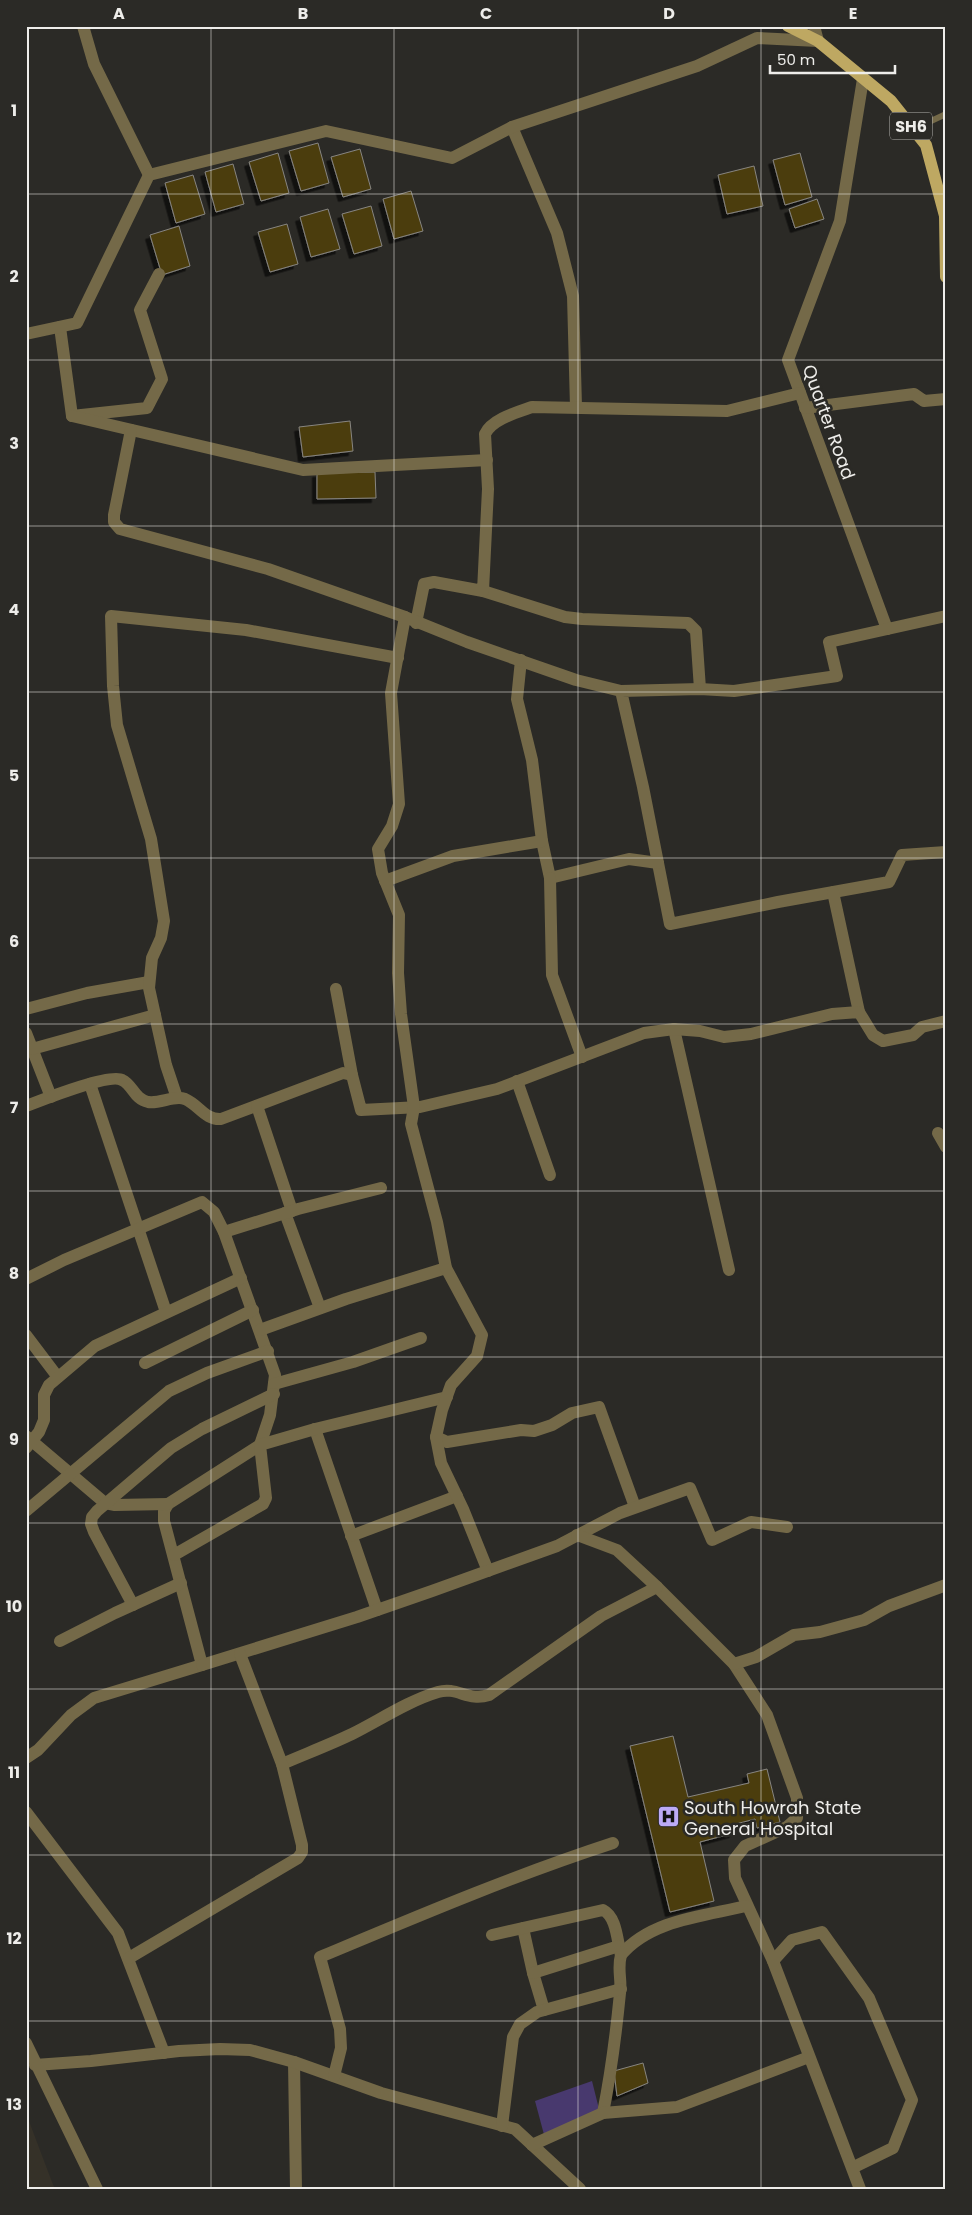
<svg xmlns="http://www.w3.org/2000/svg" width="972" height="2215" viewBox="0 0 972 2215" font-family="Poppins,sans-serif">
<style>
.built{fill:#353128}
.green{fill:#48396e}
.building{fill:#4c3e0f;stroke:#878581;filter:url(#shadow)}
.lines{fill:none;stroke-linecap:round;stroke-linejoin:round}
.service{stroke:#746948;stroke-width:6}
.minor{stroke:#746948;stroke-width:12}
.tertiary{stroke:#746948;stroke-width:12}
.primary{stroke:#bea862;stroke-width:12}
.grid{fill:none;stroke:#eeedea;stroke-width:1;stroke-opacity:0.55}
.labels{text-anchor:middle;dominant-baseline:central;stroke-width:5;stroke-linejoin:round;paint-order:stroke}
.shield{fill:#2b2a26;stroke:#b4b2af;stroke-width:1}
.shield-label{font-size:16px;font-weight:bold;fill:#eeedea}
.street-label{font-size:18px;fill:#eeedea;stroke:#2b2a26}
.poi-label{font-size:18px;fill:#eeedea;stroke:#2b2a26;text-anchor:start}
.neatline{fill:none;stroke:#eeedea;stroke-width:2}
.grid-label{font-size:16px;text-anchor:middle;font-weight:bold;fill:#eeedea}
</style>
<defs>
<filter id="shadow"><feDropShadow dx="-4.5" dy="4.5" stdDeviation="0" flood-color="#0009"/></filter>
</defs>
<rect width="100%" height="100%" fill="#2b2a26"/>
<!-- built -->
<polygon class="built" points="26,2113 52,2182 55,2189 26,2189"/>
<!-- green -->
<polygon class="green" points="592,2081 600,2113 546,2142 535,2101"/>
<!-- building -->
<g class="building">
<polygon points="318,143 329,183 301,191 289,151"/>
<polygon points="360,149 371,189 343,197 331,157"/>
<polygon points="278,153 289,193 261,201 249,162"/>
<polygon points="800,153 812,197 785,205 773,160"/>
<polygon points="233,164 244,204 216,212 205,172"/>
<polygon points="754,166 763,206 727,214 718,175"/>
<polygon points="193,175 205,214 176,223 165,183"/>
<polygon points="411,191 423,231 394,239 383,199"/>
<polygon points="817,199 824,219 795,228 789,209"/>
<polygon points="371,206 382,246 354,254 342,214"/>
<polygon points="328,209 340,249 311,257 300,217"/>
<polygon points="287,224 298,264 270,272 258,232"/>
<polygon points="179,226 190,266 162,275 150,235"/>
<polygon points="350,421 353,451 303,457 299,427"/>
<polygon points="375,472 376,498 317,499 317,473"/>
<polygon points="673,1736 688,1797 749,1783 747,1774 767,1769 780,1822 757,1828 755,1819 732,1825 734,1833 700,1842 714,1901 670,1912 630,1746"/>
<polygon points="643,2063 648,2083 617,2096 614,2071"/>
</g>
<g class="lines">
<!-- service -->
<polyline class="service" points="914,129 946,114"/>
<!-- minor -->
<g class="minor">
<polyline points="83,26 94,64 149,175"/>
<polyline points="863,79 840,221 788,360 887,629"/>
<polyline points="512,127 557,233 573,296 576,407"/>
<polyline points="60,327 72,416 147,408 162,379 140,310 159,274"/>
<polyline points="26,334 77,323 149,175 326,131 452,158 512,127 697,66 757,38 818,41 814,26"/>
<polyline points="805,408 914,394 924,401 946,399"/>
<polyline points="72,416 303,470 487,460"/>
<polyline points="131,430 114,515 114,522 120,529 268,569 405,617"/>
<polyline points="483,591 565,617 582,619 688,623 696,631 700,689"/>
<polyline points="946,616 829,642 837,676 734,691 700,689 621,691 643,787 670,924 778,902 889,882 902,855 946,852"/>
<path d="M 416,623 L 424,584 L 434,582 L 483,591 L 488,489 L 485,434 C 492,419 518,412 532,407 L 727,411 L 800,393"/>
<polyline points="542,841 550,878 629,859 658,863"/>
<polyline points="550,878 552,975 582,1057"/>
<polyline points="385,881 453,856 542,841 532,760 517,699 521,660"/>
<polyline points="833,892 859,1012"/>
<polyline points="336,989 352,1075"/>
<polyline points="26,1009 87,993 149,982"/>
<polyline points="674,1029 729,1270"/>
<polyline points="26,1033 51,1097"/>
<polyline points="32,1049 155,1015"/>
<polyline points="517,1081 550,1175"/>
<polyline points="90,1084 166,1312"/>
<polyline points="177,1098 166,1065 149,988 152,958 161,938 164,921 151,839 117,725 113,686 111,616 246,630 398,658"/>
<path d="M 26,1106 C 42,1100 110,1073 122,1080 C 133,1085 134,1099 148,1102 C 160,1104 174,1095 185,1099 C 199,1105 205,1120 221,1119 L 343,1073 L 352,1075 L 361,1110 L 420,1107 L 497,1089 L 644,1033 L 674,1029 L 700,1031 L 724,1037 L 751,1034 L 832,1014 L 859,1012 L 873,1035 L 883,1041 L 913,1035 L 922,1027 L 946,1021"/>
<polyline points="257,1106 292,1211"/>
<polyline points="938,1133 946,1147"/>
<polyline points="285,1213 320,1308"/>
<polyline points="224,1232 298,1209 381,1188"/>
<polyline points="26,1279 64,1260 202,1202 214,1212 224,1232 275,1375 270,1415 260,1445 168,1504 164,1511 164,1521 202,1665 94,1698 71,1715 38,1750 26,1758"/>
<polyline points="260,1330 346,1299 446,1268"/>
<polyline points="26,1335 57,1376"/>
<polyline points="145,1363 253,1310"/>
<polyline points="274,1384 353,1362 421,1338"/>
<polyline points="315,1429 377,1610"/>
<polyline points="26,1436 105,1503 115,1505 168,1504"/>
<polyline points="436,1437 447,1442 521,1430 534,1431 552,1425 572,1413 599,1407 635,1507"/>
<polyline points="26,1448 39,1432 44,1420 44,1395 49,1385 95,1346 241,1278"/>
<polyline points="26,1511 169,1391 207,1373 268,1351"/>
<polyline points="351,1536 457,1496"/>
<polyline points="174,1555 263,1504 266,1498 260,1445 315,1429 447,1397"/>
<polyline points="488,1571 463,1509 441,1463 436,1437 442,1410 451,1385 477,1356 482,1335 446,1268 437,1222 411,1124 414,1107 401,1014 398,973 399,915 382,873 378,849 392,826 399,804 391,693 405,617 467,642 576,680 621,691"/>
<polyline points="657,1587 734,1664 767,1715 797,1798 797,1818 787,1827 745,1846 734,1860 735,1878 773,1961"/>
<polyline points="133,1605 94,1532 91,1524 92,1517 97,1511 171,1448 202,1429 274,1394"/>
<polyline points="60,1641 115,1613 181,1583"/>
<polyline points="734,1664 756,1657 794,1635 820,1632 864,1620 889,1606 946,1585"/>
<polyline points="202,1665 357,1617 432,1591 557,1546 620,1513 690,1488 712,1540 751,1522 787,1527"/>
<path d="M 282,1764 C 305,1754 329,1745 352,1734 C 380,1720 408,1701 438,1692 C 457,1686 468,1702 489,1695 L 601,1616 L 657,1587 L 617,1550 L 577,1535"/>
<polyline points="26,1812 118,1933 164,2053"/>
<polyline points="523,1928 533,1973 544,2010"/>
<path d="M 492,1935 L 603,1910 C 617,1917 617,1941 621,1955"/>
<polyline points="129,1958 298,1858 302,1852 302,1845 282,1764 240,1654"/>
<polyline points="533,1973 619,1946"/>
<polyline points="294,2062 296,2189"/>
<polyline points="35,2065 91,2061 179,2051 220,2049 250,2050 294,2062 381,2093 515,2129 580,2189"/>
<path d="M 334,2076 L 341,2048 L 340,2029 L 320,1957 C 418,1916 512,1876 613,1843"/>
<path d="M 603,2113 C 611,2073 616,2034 620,1993 C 622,1980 617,1969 621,1955 C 650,1920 704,1916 746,1906"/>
<polyline points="502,2126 513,2037 520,2024 537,2012 621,1989"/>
<polyline points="532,2145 603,2113 677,2107 809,2057"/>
<polyline points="852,2168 893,2148 912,2100 869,1998 822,1932 792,1940 773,1961 860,2189"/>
</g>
<!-- tertiary -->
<polyline class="tertiary" points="26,2043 97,2189"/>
<!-- primary -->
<polyline class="primary" points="788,26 818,41 891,101 926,145 945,216 946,277"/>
</g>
<!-- grid -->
<path class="grid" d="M 211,26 L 211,2189M 394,26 L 394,2189M 578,26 L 578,2189M 761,26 L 761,2189M 26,194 L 946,194M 26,360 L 946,360M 26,526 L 946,526M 26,692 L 946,692M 26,858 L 946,858M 26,1024 L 946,1024M 26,1191 L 946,1191M 26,1357 L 946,1357M 26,1523 L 946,1523M 26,1689 L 946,1689M 26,1855 L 946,1855M 26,2021 L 946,2021"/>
<!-- icons -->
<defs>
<symbol id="hospital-square" viewBox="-11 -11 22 22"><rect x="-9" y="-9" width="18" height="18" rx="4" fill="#bcaaf6" stroke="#2b2a26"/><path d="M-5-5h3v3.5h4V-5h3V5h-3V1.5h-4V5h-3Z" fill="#111"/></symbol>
</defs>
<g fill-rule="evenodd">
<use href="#hospital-square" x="656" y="1804" width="25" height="25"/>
</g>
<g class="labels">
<!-- shield labels -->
<rect class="shield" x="890" y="112.5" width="42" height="27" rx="4"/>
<g class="shield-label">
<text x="911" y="126">SH6</text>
</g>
<!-- street labels -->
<g class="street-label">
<text transform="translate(829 422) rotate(70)">Quarter Road</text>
</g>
<!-- poi labels -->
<g class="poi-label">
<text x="684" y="1807">South Howrah State<tspan x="684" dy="21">General Hospital</tspan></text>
</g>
</g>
<!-- border -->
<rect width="972" height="2215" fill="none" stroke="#2b2a26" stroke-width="55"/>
<!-- scale -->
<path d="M770 65v8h125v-8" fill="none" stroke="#eeedea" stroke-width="2.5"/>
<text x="777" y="65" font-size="15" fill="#eeedea" stroke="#2b2a26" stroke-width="4" paint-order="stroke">50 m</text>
<rect x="28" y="28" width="916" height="2160" class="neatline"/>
<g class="grid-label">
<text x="119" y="19">A</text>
<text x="303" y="19">B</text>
<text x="486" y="19">C</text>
<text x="669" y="19">D</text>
<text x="853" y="19">E</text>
<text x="14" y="116">1</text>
<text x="14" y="282">2</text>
<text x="14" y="449">3</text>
<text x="14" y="615">4</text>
<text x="14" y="781">5</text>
<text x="14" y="947">6</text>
<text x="14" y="1113">7</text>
<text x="14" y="1279">8</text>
<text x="14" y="1445">9</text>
<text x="14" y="1612">10</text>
<text x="14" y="1778">11</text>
<text x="14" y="1944">12</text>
<text x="14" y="2110">13</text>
</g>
</svg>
